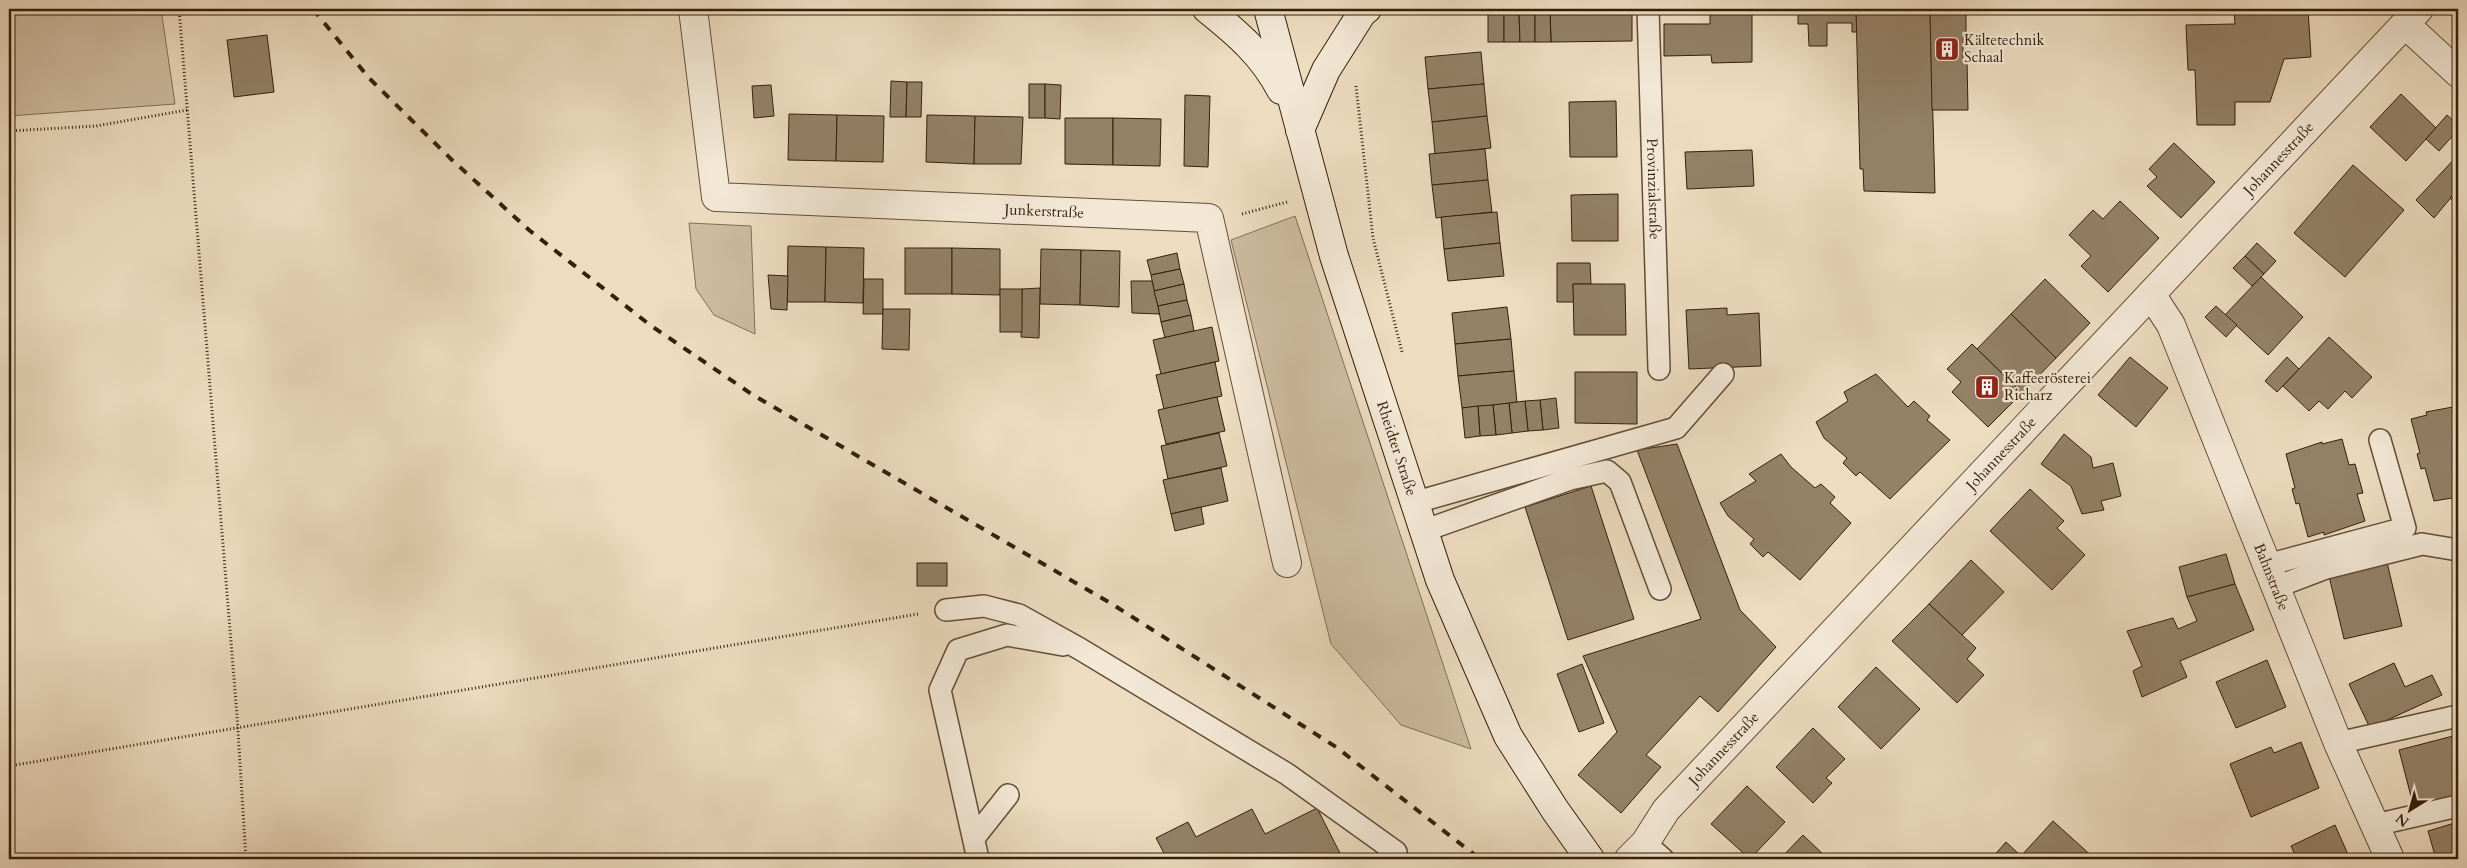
<svg xmlns="http://www.w3.org/2000/svg" width="2467" height="868" viewBox="0 0 2467 868" font-family="Cardo,serif">
<style>
.green{fill:#cebca1;stroke:#816e55}
.building{fill:#948168;stroke:#341f09}
.lines{fill:none;stroke-linecap:round;stroke-linejoin:round}
.lane-casing{stroke:#624e37;stroke-width:24}
.street-casing{stroke:#624e37;stroke-width:30}
.secondary-casing{stroke:#341f09;stroke-width:30}
.path{stroke:#341f09;stroke-width:3;stroke-dasharray:1 2.5;stroke-linecap:butt}
.lane{stroke:#f3e8d6;stroke-width:21}
.street{stroke:#f3e8d6;stroke-width:28}
.secondary{stroke:#f3e8d6;stroke-width:28}
.rail{stroke:#341f09;stroke-width:4;stroke-dasharray:9 9;stroke-linecap:butt}
.labels{text-anchor:middle;dominant-baseline:central;stroke-width:4.5;stroke-linejoin:round;paint-order:stroke}
.poi-label{font-size:15px;fill:#341f09;stroke:#f3e8d6;text-anchor:start}
.street-label{font-size:15px;fill:#341f09;stroke:#f3e8d6}
</style>
<rect width="100%" height="100%" fill="#eddcc0"/>
<filter id="stains"><feTurbulence type="fractalNoise" baseFrequency=".004" numOctaves="4"/><feColorMatrix values="0 0 0 0 .2 0 0 0 0 .09 0 0 0 0 .02 0 0 0 .5 -.17"/></filter>
<radialGradient id="worn" r=".72"><stop offset=".6" stop-color="#630" stop-opacity="0"/><stop offset="1" stop-color="#630" stop-opacity=".3"/></radialGradient>
<!-- green -->
<g class="green">
<polygon points="9,9 161,9 175,104 9,116"/>
<polygon points="1295,216 1471,749 1401,725 1331,644 1231,240"/>
<polygon points="689,223 751,226 755,334 714,315 696,289"/>
</g>
<!-- building -->
<g class="building">
<polygon points="1550,9 1632,9 1632,41 1551,42"/>
<polygon points="1710,9 1752,9 1752,62 1712,63 1711,55 1664,56 1664,24 1710,24"/>
<polygon points="1798,9 1856,9 1857,32 1852,32 1852,23 1827,23 1827,46 1809,46 1808,24 1798,24"/>
<polygon points="1856,9 1930,9 1935,193 1864,191 1863,169 1860,169"/>
<polygon points="1930,9 1966,9 1966,38 1963,39 1963,60 1967,60 1968,110 1932,110"/>
<polygon points="2234,9 2308,9 2311,57 2284,59 2270,102 2235,102 2235,125 2197,125 2195,70 2188,70 2186,25 2235,24"/>
<rect x="1488" y="12" width="16" height="30"/>
<polygon points="1504,12 1519,12 1520,42 1504,42"/>
<polygon points="1519,12 1535,12 1535,42 1520,42"/>
<polygon points="1535,12 1550,12 1551,42 1535,42"/>
<polygon points="267,35 274,92 234,97 227,40"/>
<polygon points="1481,52 1484,84 1428,89 1425,57"/>
<polygon points="891,81 907,82 906,117 890,117"/>
<polygon points="907,82 922,82 921,117 906,117"/>
<rect x="1029" y="84" width="16" height="34"/>
<polygon points="1045,84 1061,85 1060,119 1045,118"/>
<polygon points="1484,84 1487,116 1432,122 1428,89"/>
<polygon points="771,85 774,116 754,118 752,86"/>
<polygon points="2401,94 2436,128 2406,161 2370,127"/>
<polygon points="1185,95 1210,96 1208,167 1184,166"/>
<polygon points="1616,101 1617,157 1570,157 1569,102"/>
<polygon points="789,114 837,115 836,161 788,160"/>
<polygon points="837,115 884,116 883,162 836,161"/>
<polygon points="927,115 975,116 974,164 926,162"/>
<polygon points="2447,115 2458,125 2458,130 2439,151 2426,139"/>
<polygon points="975,116 1023,117 1021,164 974,164"/>
<polygon points="1487,116 1491,148 1435,154 1432,122"/>
<polygon points="1065,118 1113,118 1113,165 1065,164"/>
<polygon points="1113,118 1161,119 1160,166 1113,165"/>
<polygon points="2174,143 2215,182 2181,218 2147,186 2157,177 2149,169"/>
<polygon points="1485,149 1488,180 1432,185 1429,154"/>
<polygon points="1752,150 1754,186 1687,189 1685,152"/>
<polygon points="2458,155 2458,189 2434,218 2416,200"/>
<polygon points="2353,165 2404,210 2345,277 2294,233"/>
<polygon points="1488,180 1492,212 1436,218 1432,185"/>
<polygon points="2458,189 2458,206 2450,198"/>
<polygon points="1618,194 1618,241 1572,241 1571,195"/>
<polygon points="2120,201 2159,238 2108,292 2081,266 2091,256 2069,235 2093,210 2103,219"/>
<polygon points="1497,212 1500,243 1444,249 1441,217"/>
<polygon points="1500,243 1504,276 1448,281 1444,249"/>
<polygon points="2257,243 2276,261 2264,274 2245,256"/>
<polygon points="788,246 826,247 825,302 787,302"/>
<polygon points="826,247 864,248 863,303 825,302"/>
<rect x="905" y="248" width="47" height="46"/>
<polygon points="952,248 1000,249 1000,295 952,294"/>
<polygon points="1041,249 1081,250 1080,305 1040,304"/>
<polygon points="1081,250 1120,251 1119,307 1080,305"/>
<polygon points="1177,253 1180,269 1151,275 1147,260"/>
<polygon points="2245,256 2264,274 2252,286 2233,268"/>
<polygon points="1557,263 1590,263 1591,284 1573,284 1574,302 1557,302"/>
<polygon points="1180,269 1184,284 1154,291 1151,275"/>
<polygon points="768,275 788,276 787,310 771,309"/>
<polygon points="2261,277 2303,317 2268,355 2225,315"/>
<polygon points="864,279 883,279 883,314 863,314"/>
<polygon points="2045,279 2090,323 2056,358 2011,314"/>
<polygon points="1131,281 1152,281 1160,314 1132,313"/>
<polygon points="1184,284 1187,300 1158,306 1154,291"/>
<polygon points="1573,284 1625,284 1626,335 1574,335"/>
<polygon points="1040,288 1039,338 1021,337 1022,289"/>
<rect x="1000" y="289" width="22" height="43"/>
<polygon points="1187,300 1191,315 1161,322 1158,306"/>
<polygon points="2216,306 2237,325 2226,337 2205,317"/>
<polygon points="1507,307 1511,339 1455,344 1452,313"/>
<polygon points="1727,308 1727,315 1759,313 1761,366 1689,369 1686,310"/>
<polygon points="883,309 910,309 909,350 882,349"/>
<polygon points="2011,314 2056,358 2022,393 1977,349"/>
<polygon points="1191,315 1194,331 1165,338 1161,322"/>
<polygon points="1212,327 1219,361 1161,374 1153,340"/>
<polygon points="2329,337 2372,377 2352,398 2345,391 2328,409 2319,401 2309,411 2283,386"/>
<polygon points="1511,339 1514,371 1458,376 1455,344"/>
<polygon points="1972,344 2022,393 1988,427 1952,392 1961,382 1947,369"/>
<polygon points="2130,357 2168,388 2136,427 2098,395"/>
<polygon points="2287,357 2299,369 2277,392 2265,381"/>
<polygon points="1215,362 1222,396 1164,409 1156,375"/>
<polygon points="1514,371 1517,403 1462,408 1458,376"/>
<polygon points="1575,372 1637,372 1637,424 1575,423"/>
<polygon points="1876,374 1908,407 1914,401 1930,416 1927,420 1950,440 1890,499 1860,472 1856,476 1843,463 1847,458 1824,438 1816,422 1848,401 1844,392"/>
<polygon points="1217,397 1225,431 1166,444 1158,410"/>
<polygon points="1556,398 1559,428 1543,430 1540,400"/>
<polygon points="1540,400 1543,430 1528,431 1525,401"/>
<polygon points="1525,401 1528,431 1512,433 1509,403"/>
<polygon points="1509,403 1512,433 1496,435 1493,405"/>
<polygon points="1493,405 1496,435 1480,436 1478,406"/>
<polygon points="1478,406 1480,436 1465,438 1462,408"/>
<polygon points="2458,406 2458,497 2434,501 2425,468 2421,469 2417,454 2420,453 2411,419 2427,415 2426,412"/>
<polygon points="1219,433 1227,466 1168,479 1161,446"/>
<polygon points="2064,434 2091,457 2093,468 2113,463 2121,496 2101,501 2104,510 2082,514 2071,486 2041,464"/>
<polygon points="2342,439 2349,465 2355,464 2363,493 2357,494 2365,521 2324,535 2324,532 2308,537 2299,503 2296,504 2292,489 2295,488 2286,454 2322,442 2322,444"/>
<polygon points="1677,444 1740,610 1776,647 1718,712 1700,696 1646,755 1661,767 1621,813 1578,775 1617,732 1583,656 1701,619 1637,450"/>
<polygon points="1781,454 1791,467 1815,488 1821,484 1835,497 1830,503 1851,523 1800,580 1768,552 1763,557 1750,544 1754,539 1728,516 1720,503 1756,481 1749,474"/>
<polygon points="1221,468 1228,501 1171,514 1163,480"/>
<polygon points="1591,486 1634,619 1568,640 1525,507"/>
<polygon points="2030,489 2064,521 2057,528 2085,555 2052,590 1990,531"/>
<polygon points="1201,507 1204,524 1175,531 1171,514"/>
<polygon points="2226,554 2235,584 2187,597 2179,567"/>
<polygon points="2386,558 2402,626 2344,639 2328,572"/>
<polygon points="1971,560 2004,592 1962,635 1929,604"/>
<rect x="917" y="563" width="30" height="23"/>
<polygon points="2235,584 2254,630 2180,661 2187,677 2142,697 2133,671 2142,666 2127,631 2173,618 2178,629 2197,621 2187,597"/>
<polygon points="1929,604 1976,648 1967,659 1984,675 1957,703 1892,641"/>
<polygon points="2267,660 2286,707 2236,728 2216,682"/>
<polygon points="2394,663 2405,687 2432,675 2442,695 2370,728 2349,684"/>
<polygon points="1582,664 1604,723 1579,732 1557,674"/>
<polygon points="1876,667 1920,709 1881,749 1838,707"/>
<polygon points="1813,728 1845,759 1826,778 1832,783 1813,803 1776,767"/>
<polygon points="2457,735 2458,797 2414,808 2399,750"/>
<polygon points="2301,742 2319,788 2251,817 2230,764 2271,747 2274,753"/>
<polygon points="1747,786 1785,822 1750,859 1711,824"/>
<polygon points="1317,808 1343,859 1167,859 1156,838 1188,822 1196,837 1252,809 1265,834"/>
<polygon points="2053,821 2095,859 1991,859 2006,842 2021,856"/>
<polygon points="2458,822 2458,859 2436,859 2428,831"/>
<polygon points="2335,825 2350,859 2297,859 2291,846"/>
<polygon points="1803,835 1827,858 1780,859"/>
</g>
<g class="lines">
<defs>
<g id="lane">
<path id="s1" d="M 1648,9 L 1659,369"/>
<polyline points="1413,503 1676,428 1723,374"/>
<polyline points="1423,531 1570,479 1607,471 1620,482 1660,589"/>
<polyline points="2267,565 2405,528 2380,440"/>
<polyline points="2276,587 2326,568 2422,544 2458,550"/>
<polyline points="946,610 984,606 1019,615 1080,649 1287,774 1396,852"/>
<polyline points="2338,743 2458,716"/>
<polyline points="2375,825 2458,806"/>
<polyline points="974,838 1008,795"/>
<polyline points="1645,843 1663,859"/>
<polyline points="978,859 940,690 958,650 1007,635 1063,645"/>
</g>
<g id="street">
<path id="s2" d="M 693,9 L 716,197 L 1209,218 L 1287,563"/>
<polyline points="2406,25 2458,73"/>
<path id="s3" d="M 2151,294 L 2171,325 L 2338,743 L 2390,859"/>
<path id="s4" d="M 1629,859 L 1645,843 L 1666,810 L 2419,9"/>
</g>
<g id="secondary">
<path d="M 1207,9 C 1237,33 1263,55 1281,90"/>
<path id="s5" d="M 1268,9 L 1334,256 L 1440,580 L 1508,736 L 1555,810 L 1590,859"/>
<polyline points="1300,130 1326,70 1362,13 1367,9"/>
</g>
</defs>
<!-- lane casing -->
<use href="#lane" class="lane-casing"/>
<!-- street casing -->
<use href="#street" class="street-casing"/>
<!-- secondary casing -->
<use href="#secondary" class="secondary-casing"/>
<!-- path -->
<g class="path">
<polyline points="179,9 237,715 246,859"/>
<polyline points="1356,86 1373,238 1402,352"/>
<polyline points="9,131 96,126 187,110"/>
<polyline points="1242,214 1287,202"/>
<polyline points="9,766 918,614"/>
</g>
<!-- lane -->
<use href="#lane" class="lane"/>
<!-- street -->
<use href="#street" class="street"/>
<!-- secondary -->
<use href="#secondary" class="secondary"/>
<!-- rail -->
<polyline class="rail" points="313,9 369,78 451,159 529,230 650,325 753,395 1112,604 1336,747 1480,859"/>
</g>
<!-- icons -->
<defs>
<symbol id="building-square" viewBox="-11 -11 22 22"><rect x="-9" y="-9" width="18" height="18" rx="4" fill="#8f2418" stroke="#f3e8d6"/><path d="M-4-6H4V6H1V3H-1V6H-4ZM-2.5-4.3h1.7v1.8h-1.7ZM.8-4.3h1.7v1.8H.8ZM-2.5-1h1.7V.8h-1.7ZM.8-1h1.7V.8H.8Z" fill="#fff"/></symbol>
</defs>
<g fill-rule="evenodd">
<use href="#building-square" x="1933" y="35" width="28" height="28"/>
<use href="#building-square" x="1973" y="373" width="28" height="28"/>
</g>
<g class="labels">
<!-- poi labels -->
<g class="poi-label">
<text x="1964" y="40">Kältetechnik<tspan x="1964" dy="17">Schaal</tspan></text>
<text x="2004" y="378">Kaffeerösterei<tspan x="2004" dy="17">Richarz</tspan></text>
</g>
<!-- street labels -->
<g class="street-label">
<text stroke="none"><textPath href="#s4" startOffset="956">Johannesstraße</textPath></text>
<text stroke="none"><textPath href="#s1" startOffset="180">Provinzialstraße</textPath></text>
<text stroke="none"><textPath href="#s2" startOffset="518">Junkerstraße</textPath></text>
<text stroke="none"><textPath href="#s5" startOffset="458">Rheidter Straße</textPath></text>
<text stroke="none"><textPath href="#s4" startOffset="551">Johannesstraße</textPath></text>
<text stroke="none"><textPath href="#s3" startOffset="308">Bahnstraße</textPath></text>
<text stroke="none"><textPath href="#s4" startOffset="146">Johannesstraße</textPath></text>
</g>
</g>
<!-- margin -->
<rect width="2467" height="868" fill="none" stroke="#eddcc0" stroke-width="30"/>
<rect x="10" y="10" width="2447" height="848" fill="none" stroke="#341f09" stroke-width="2.5"/>
<rect x="15" y="15" width="2437" height="838" fill="none" stroke="#341f09"/>
<!-- north arrow -->
<g transform="translate(2410 810) rotate(217)" stroke="#f3e8d6" stroke-width="4" paint-order="stroke">
<path d="M0-4L9 19L0 12L-9 19Z" fill="#341f09"/>
<text y="-8" font-size="14" font-weight="bold" text-anchor="middle" fill="#341f09">N</text>
</g>
<rect width="100%" height="100%" filter="url(#stains)"/>
<rect width="100%" height="100%" fill="url(#worn)"/>
</svg>
